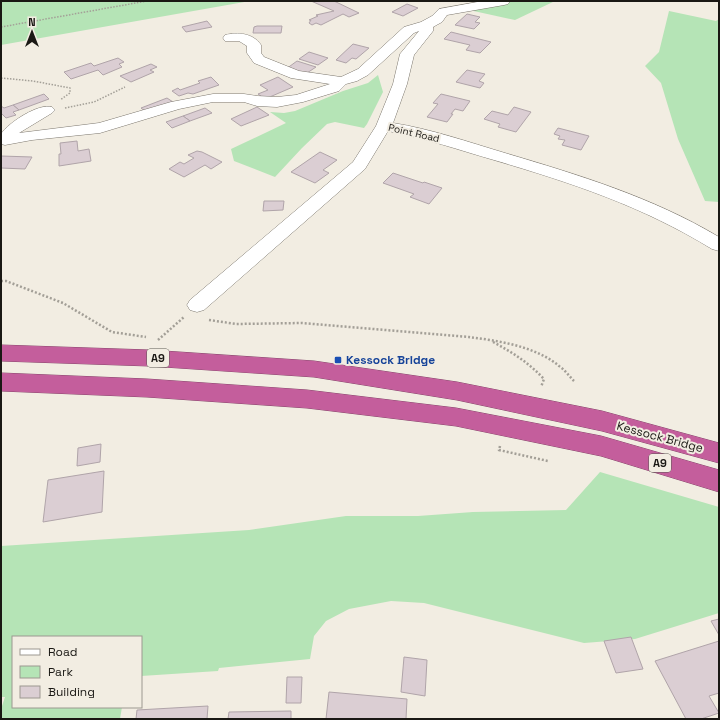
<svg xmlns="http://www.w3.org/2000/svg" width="720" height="720" viewBox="0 0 720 720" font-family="'Space Grotesk',sans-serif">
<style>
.green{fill:#b5e4b6}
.building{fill:#dbced3;stroke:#b0a4a9}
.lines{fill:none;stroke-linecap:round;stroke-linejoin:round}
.minor-casing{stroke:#7c776e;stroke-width:1}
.highway-casing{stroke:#88466c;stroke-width:1}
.path-far1{stroke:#a39f97;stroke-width:1.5;stroke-dasharray:1.5 1.5;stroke-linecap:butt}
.path{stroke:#a39f97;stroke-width:2.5;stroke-dasharray:2 2;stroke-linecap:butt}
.minor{fill:#fff;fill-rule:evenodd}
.highway{fill:#c45e9c;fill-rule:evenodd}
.transit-dot{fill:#1a4fb4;stroke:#f2ede2;stroke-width:1.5}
.labels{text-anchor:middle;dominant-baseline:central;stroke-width:4;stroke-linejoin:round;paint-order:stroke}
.far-street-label{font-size:10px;fill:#1a1814;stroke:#f2ede2}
.shield{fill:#f2ede2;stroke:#5b5852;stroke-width:1}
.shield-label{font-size:11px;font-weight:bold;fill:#1a1814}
.transit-label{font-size:12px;font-weight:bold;fill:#164399;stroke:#f2ede2;text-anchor:start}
.street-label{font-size:12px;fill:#1a1814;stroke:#f2ede2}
</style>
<rect width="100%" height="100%" fill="#f2ede2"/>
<!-- green -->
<g class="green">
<polygon points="1,1 250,1 1,45"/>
<polygon points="513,1 555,1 515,20 460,8"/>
<polygon points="669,11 716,21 719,19 719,202 705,201 678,139 661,83 645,66 659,52"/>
<polygon points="378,75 383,92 367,124 364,128 335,122 327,124 302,148 275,177 234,161 231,149 286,123 270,112 284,113 295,111 343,91 368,83"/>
<polygon points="600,472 719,507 719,613 635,639 584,643 424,603 391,601 349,609 326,621 314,636 310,659 219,668 218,671 141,676 141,637 13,637 13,707 122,707 120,719 1,719 1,709 5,697 1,697 1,546 249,530 346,516 418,516 473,512 566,510"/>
</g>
<!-- building -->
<g class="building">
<polygon points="311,1 334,1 359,13 349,17 343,14 321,25 316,23 312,25 309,23 311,20 309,20 318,16 316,15 334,11"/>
<polygon points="407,4 418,8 403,16 392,12"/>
<polygon points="467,14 480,17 475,22 480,23 474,29 455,25"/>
<polygon points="207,21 212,27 186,32 182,27"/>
<polygon points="257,26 282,26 281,33 253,33 254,27"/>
<polygon points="451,32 491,42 480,53 466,50 470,45 444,39"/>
<polygon points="353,44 369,48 356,59 352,58 346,63 336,60"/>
<polygon points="309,52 328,58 318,65 299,59"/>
<polygon points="118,58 124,62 119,64 122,67 103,75 98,70 71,79 64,72 91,63 94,66"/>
<polygon points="297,61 316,67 304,75 286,69"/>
<polygon points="151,64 157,67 150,70 154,72 131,82 120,76"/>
<polygon points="467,70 485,74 479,81 484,83 480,88 456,82"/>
<polygon points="211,77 219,85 193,94 188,93 179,96 172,91 178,88 180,90 200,83 198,81"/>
<polygon points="278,77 293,87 265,99 258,94 268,90 260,85"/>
<polygon points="44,94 49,99 19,110 13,105"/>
<polygon points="441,94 470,101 463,111 455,109 451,114 453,114 447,122 427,117 438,104 433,103"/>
<polygon points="167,98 173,102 146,112 141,108"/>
<polygon points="13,105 19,110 13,112 16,115 6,118 1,113 1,106 4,108"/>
<polygon points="257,107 269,115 241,126 231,119"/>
<polygon points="514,107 531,112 516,132 498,127 500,124 484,119 492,111 508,115"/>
<polygon points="205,108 212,113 190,121 183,116"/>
<polygon points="183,116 190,121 172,128 166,122"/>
<polygon points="558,128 589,136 581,150 562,145 565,140 558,139 560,136 554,134"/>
<polygon points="77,141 78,151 89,149 91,161 59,166 59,154 61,154 60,143"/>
<polygon points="197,151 202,152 222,162 211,169 205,165 184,177 169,169 180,162 184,164 194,158 188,155"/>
<polygon points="320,152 337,160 323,170 329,173 315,183 291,172"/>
<polygon points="1,156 32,157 25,169 1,168"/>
<polygon points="393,173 423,183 424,182 442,188 429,204 410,197 414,194 383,183"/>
<polygon points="264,201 284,201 283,210 263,211"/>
<polygon points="101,444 100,462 77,466 78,448"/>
<polygon points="104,471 102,512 43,522 48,480"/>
<polygon points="719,619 719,635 711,621"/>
<polygon points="631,637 643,669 616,673 604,641"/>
<polygon points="719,641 719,693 709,696 719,713 701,719 686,719 655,661"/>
<polygon points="404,657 427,660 425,696 401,692"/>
<polygon points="287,677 302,677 301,703 286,703"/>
<polygon points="329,692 407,699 406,719 326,719"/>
<polygon points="208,706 207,719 136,719 137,710"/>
<polygon points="291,711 291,719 228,719 229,712"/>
</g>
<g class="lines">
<defs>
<path id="minor" d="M 483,1 L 510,1 L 508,4 L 504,5 L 447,15 L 442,22 L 433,27 L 433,31 L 414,55 L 407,84 L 393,123 C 431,129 468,142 505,153 C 579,175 652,197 719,237 L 719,251 L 712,249 C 642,206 572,183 494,160 C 459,150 425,138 388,131 L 365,169 L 204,310 L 197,312 L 190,310 L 187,305 L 190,300 L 353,162 L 376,126 L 393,84 L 400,54 L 419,31 L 414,33 L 368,75 L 357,81 L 346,84 L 339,91 L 303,102 L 277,107 L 257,106 L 244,102 L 213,102 L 179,109 L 100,133 L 32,140 L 5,145 L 1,144 L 1,134 C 9,122 39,103 52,107 L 55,110 L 52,113 L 19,133 L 99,123 L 171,102 L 213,94 L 244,94 L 257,96 L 277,97 L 296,95 L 330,84 L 291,78 L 254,63 L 247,53 L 247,46 L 239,41 L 225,41 L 223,38 L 225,35 C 238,32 253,33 261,45 L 261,53 L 264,57 L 299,71 L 341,77 L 358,69 L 404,27 L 421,22 L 432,16 L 439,9 Z"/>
<g id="highway">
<polygon points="1,345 149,350 314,361 457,382 602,411 719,443 719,463 602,431 457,400 314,377 149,366 1,361"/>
<polygon points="1,373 147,379 307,390 456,408 601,436 719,470 719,492 601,456 456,426 307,408 147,397 1,391"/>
</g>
</defs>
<!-- minor casing -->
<use href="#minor" class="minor-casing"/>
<!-- highway casing -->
<use href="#highway" class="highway-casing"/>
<!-- path-far1 -->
<g class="path-far1">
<polyline points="1,27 147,1"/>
<polyline points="1,78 33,81 70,88 70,93 60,100"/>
<polyline points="65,108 94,102 125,87"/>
</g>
<!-- path -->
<g class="path">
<polyline points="1,281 6,281 63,303 112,332 146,337"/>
<path d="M 209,320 L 236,324 L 302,323 L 469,337 C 499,341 535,346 559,366 C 565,370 569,376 574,381"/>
<polyline points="158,340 184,317"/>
<path d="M 493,342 C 512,352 529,363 544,379 L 541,387"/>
<polyline points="403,362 422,364"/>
<polyline points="500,446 499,450 548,461"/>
</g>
<!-- minor -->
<use href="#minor" class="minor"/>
<!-- highway -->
<use href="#highway" class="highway"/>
</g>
<!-- markers -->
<rect class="transit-dot" x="334" y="356" width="8" height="8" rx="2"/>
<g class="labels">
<!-- far-street labels -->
<g class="far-street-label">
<text transform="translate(414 133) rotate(13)">Point Road</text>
</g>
<!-- shield labels -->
<g class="shield">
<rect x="147" y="349" width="22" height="18" rx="3"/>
<rect x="649" y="454" width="22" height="18" rx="3"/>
</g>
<g class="shield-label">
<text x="158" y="358">A9</text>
<text x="660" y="463">A9</text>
</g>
<!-- transit labels -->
<g class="transit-label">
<text x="346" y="360">Kessock Bridge</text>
</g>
<!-- street labels -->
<g class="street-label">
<text transform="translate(660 437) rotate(15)">Kessock Bridge</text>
</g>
</g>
<!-- border -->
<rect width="720" height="720" fill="none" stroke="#1a1814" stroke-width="4"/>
<!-- legend -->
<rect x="12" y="636" width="130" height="72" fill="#f2ede2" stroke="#9c9890"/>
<rect x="20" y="649" width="20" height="6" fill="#ffffff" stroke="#9c9890"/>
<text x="48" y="656" font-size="12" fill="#1a1814">Road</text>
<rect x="20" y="666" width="20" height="12" fill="#b5e4b6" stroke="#9c9890"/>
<text x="48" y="676" font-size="12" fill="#1a1814">Park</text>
<rect x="20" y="686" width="20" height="12" fill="#dbced3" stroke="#9c9890"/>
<text x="48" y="696" font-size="12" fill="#1a1814">Building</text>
<!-- north arrow -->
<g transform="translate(32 32)" stroke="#f2ede2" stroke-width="3" paint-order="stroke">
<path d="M0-3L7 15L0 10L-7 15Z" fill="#1a1814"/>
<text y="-6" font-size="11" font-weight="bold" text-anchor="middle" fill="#1a1814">N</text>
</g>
</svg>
